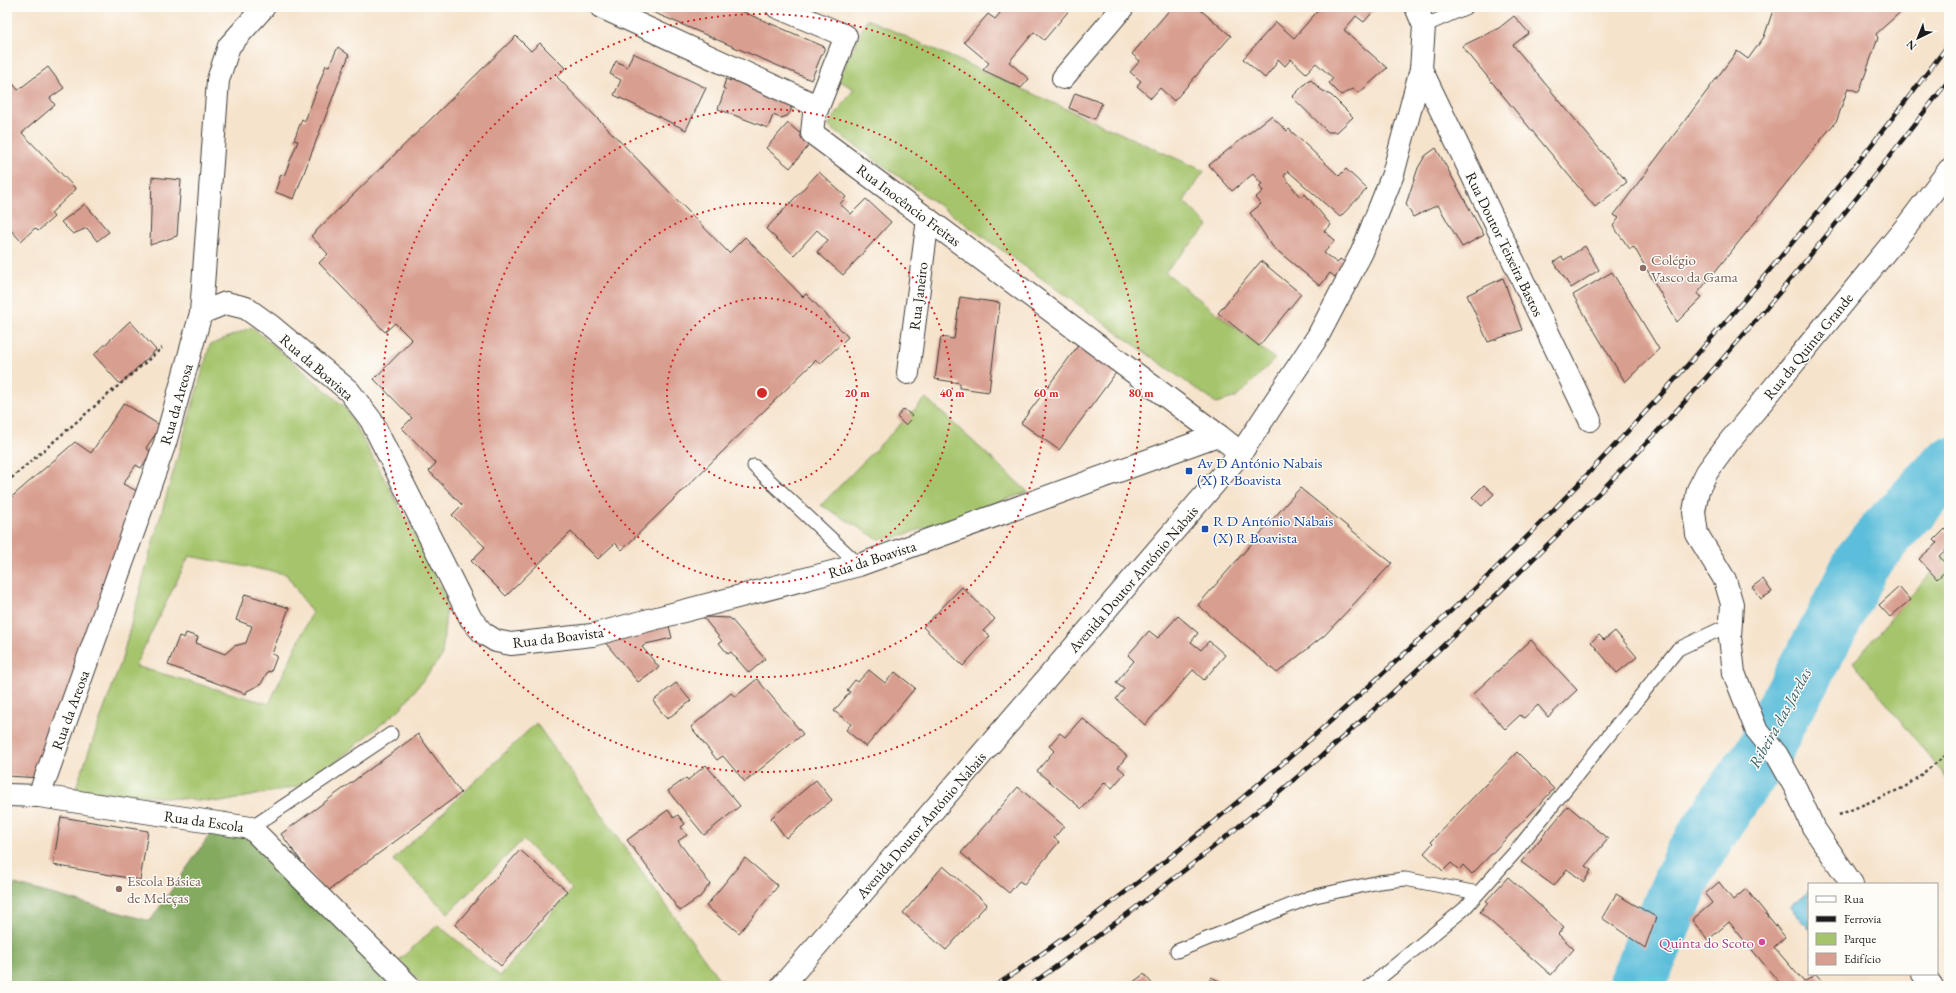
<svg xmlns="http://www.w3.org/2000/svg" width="1956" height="993" viewBox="0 0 1956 993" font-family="'EB Garamond',serif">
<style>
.green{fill:#a5c46c;stroke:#607044;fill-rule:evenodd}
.forest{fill:#84aa60;stroke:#50633e}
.water{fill:#5bbeda;stroke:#3c6d7b}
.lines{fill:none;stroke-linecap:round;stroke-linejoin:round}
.river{stroke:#5bbeda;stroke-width:57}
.building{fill:#d89e8f}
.lane-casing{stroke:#3d3a36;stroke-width:15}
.street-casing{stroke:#3d3a36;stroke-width:24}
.secondary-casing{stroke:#3d3a36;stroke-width:24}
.path{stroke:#3d3a36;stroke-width:2.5;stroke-dasharray:3 3;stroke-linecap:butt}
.lane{stroke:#fff;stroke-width:13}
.street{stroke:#fff;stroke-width:22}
.secondary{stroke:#fff;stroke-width:22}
.rail-casing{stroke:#1c1c1c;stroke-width:4.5}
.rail{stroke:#fdfcf7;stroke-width:3;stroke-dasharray:9;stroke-linecap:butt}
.ring{fill:none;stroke:#d62828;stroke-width:2;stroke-dasharray:2 4}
.education-dot{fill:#8d6e63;stroke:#fdfcf7;stroke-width:1.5}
.transit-dot{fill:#1a4fb4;stroke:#fdfcf7;stroke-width:1.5}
.hotel-dot{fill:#d1479c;stroke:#fdfcf7;stroke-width:1.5}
.labels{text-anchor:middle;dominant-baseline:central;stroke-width:3;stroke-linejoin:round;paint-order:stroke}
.street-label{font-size:15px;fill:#1c1c1c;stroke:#fdfcf7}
.education-label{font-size:15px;fill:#785e54;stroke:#fdfcf7;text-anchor:start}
.transit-label{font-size:15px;fill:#164399;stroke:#fdfcf7;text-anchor:start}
.hotel-label{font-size:15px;fill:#b23c85;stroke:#fdfcf7;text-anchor:end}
.water-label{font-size:16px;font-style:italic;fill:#355d68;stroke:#fdfcf7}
.centre{fill:#d62828;stroke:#fdfcf7;stroke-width:2}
.ring-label{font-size:12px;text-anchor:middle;font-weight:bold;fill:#d62828;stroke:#fdfcf7;stroke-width:3;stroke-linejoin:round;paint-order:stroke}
</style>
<rect width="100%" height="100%" fill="#fdfcf7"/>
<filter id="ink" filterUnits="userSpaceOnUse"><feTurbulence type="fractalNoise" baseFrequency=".025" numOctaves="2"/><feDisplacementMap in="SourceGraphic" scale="8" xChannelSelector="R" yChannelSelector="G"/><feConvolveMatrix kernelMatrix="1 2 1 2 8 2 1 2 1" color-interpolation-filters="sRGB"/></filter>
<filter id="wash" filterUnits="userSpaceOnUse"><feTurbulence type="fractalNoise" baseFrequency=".012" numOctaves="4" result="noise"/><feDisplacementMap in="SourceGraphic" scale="16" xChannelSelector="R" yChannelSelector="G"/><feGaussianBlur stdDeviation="0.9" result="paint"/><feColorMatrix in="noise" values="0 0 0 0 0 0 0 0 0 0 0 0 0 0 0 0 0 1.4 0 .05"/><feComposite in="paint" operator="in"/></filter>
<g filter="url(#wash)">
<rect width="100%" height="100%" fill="#f6e3cc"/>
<!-- green -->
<g class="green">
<polygon points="867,19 1204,171 1184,201 1208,226 1165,272 1275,359 1237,397 1216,403 828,126 854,89 838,80"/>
<path d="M 252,327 L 346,408 L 419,543 L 447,601 L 442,656 L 401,708 L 309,784 L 222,802 L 75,790 L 121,662 L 151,549 L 210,345 ZM 189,556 L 286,574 L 312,613 L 269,704 L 135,666 Z"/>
<polygon points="926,398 1028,492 895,538 878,539 821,505"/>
<polygon points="1949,552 1949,781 1853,662"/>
<polygon points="536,723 724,986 424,986 399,960 438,925 500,976 572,889 523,840 448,913 393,860"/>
</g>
<!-- forest -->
<polygon class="forest" points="225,813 397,986 7,986 7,907 15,884 150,921"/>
<!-- water -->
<polygon class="water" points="1809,891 1809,930 1790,907"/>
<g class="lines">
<!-- river -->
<polyline class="river" points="1636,986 1691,859 1739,786 1761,757 1785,708 1832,623 1862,562 1886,533 1949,466"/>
</g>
<g id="blocks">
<!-- building -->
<g class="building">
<polygon points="641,7 732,7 825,47 811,80"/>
<polygon points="1005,7 1072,7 1044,40 1034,32 1009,62 1029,79 1021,88 983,70 989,63 964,42 988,14 995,19"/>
<polygon points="1172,7 1197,7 1231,36 1174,101 1160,88 1151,98 1137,86 1141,81 1130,72 1140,61 1132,54"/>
<polygon points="1321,7 1377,7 1364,22 1356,16 1344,30 1387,68 1359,93 1353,89 1341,95 1329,83 1333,78 1316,63 1306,73 1291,59 1285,66 1278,59 1275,63 1276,64 1265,78 1243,59 1276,22 1294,38"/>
<polygon points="1774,7 1906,7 1876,34 1878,38 1859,92 1848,88 1837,120 1697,294 1702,297 1677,322 1634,247 1630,249 1613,226 1619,218 1614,215 1737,51 1748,59 1764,37"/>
<polygon points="1514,16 1529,33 1513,45 1627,182 1595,207 1462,46 1499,28"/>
<polygon points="516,36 531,51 540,43 565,68 557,77 729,253 745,237 803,297 806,294 848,337 820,364 816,360 622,550 615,543 598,559 571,532 506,596 471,561 485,547 452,515 462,505 429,471 436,463 402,428 412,418 374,379 412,340 395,323 385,332 319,263 328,254 311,236"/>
<polygon points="338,47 349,55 294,199 275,192 281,174 284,176 298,141 294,140 302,119 305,121 326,65 329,66"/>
<polygon points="633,53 706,88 686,130 614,95 621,80 610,74 616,61 627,67"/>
<polygon points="48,67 64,88 50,98 55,105 22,133 76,189 51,213 54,217 38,231 35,228 21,241 7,226 7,84 11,81 18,90"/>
<polygon points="734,72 791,104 791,111 787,116 781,118 773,115 768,128 718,109 725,89 723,88 726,79 730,81"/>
<polygon points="1310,79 1320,89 1332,96 1353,117 1337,132 1328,132 1292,97"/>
<polygon points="1075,93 1102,103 1095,119 1069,108"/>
<polygon points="1271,116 1287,131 1289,129 1339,176 1346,169 1367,189 1340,217 1288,171 1284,176 1300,197 1305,194 1331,225 1324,231 1335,240 1324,253 1337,263 1340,259 1346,263 1335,277 1330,273 1320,286 1273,247 1250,213 1261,204 1255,198 1263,191 1259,186 1262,184 1253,174 1232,191 1209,165"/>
<polygon points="788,123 811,143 790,168 766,148"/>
<polygon points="1436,148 1484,235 1462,247 1438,205 1413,217 1406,204 1418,168 1425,156"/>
<polygon points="819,172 846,197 840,204 851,214 866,199 891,222 843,275 817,252 828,240 817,230 794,255 766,229"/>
<polygon points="152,177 181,180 177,236 150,245"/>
<polygon points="85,204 109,232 97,241 87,228 73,234 61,222"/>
<polygon points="1585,246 1599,270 1571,288 1554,262 1562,257 1564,260"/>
<polygon points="1261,261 1301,294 1259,346 1218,313"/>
<polygon points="1612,272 1659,349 1625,382 1573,295"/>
<polygon points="1503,278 1522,330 1488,342 1467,295"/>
<polygon points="960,297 1000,303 989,392 960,388 960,383 935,379 941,337 954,339"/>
<polygon points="130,321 156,350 120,384 94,355"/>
<polygon points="1080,343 1118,370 1059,450 1021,423"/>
<polygon points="124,403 161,426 146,448 151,452 141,468 136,465 123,484 139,492 40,778 7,776 7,501 75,442 91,453"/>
<polygon points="904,409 913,417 905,425 897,417"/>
<polygon points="1484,485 1494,494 1482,506 1472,497"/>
<polygon points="1300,488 1392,563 1325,635 1277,673 1198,605"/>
<polygon points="1945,529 1949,534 1949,547 1939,556 1949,568 1937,579 1919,559 1937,543 1934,540"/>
<polygon points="1763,579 1772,592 1761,599 1752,587"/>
<polygon points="962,587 995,619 983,631 990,636 963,666 923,627"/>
<polygon points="1899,587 1910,600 1890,617 1879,605"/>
<polygon points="245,594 289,608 272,654 277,656 271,672 268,671 261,684 247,691 246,694 168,665 179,636 184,638 186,633 198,637 196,643 225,654 234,646 246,643 252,626 236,620"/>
<polygon points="1178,616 1198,633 1191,642 1201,650 1209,641 1225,655 1204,680 1193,670 1145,725 1116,699 1124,689 1116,683 1134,661 1128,655 1149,631 1158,638"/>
<polygon points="703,617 730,618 765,659 749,673 731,652 728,654 719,643 722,641"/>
<polygon points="669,626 672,638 646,644 642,647 659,667 638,682 604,641"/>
<polygon points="1615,631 1637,657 1617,673 1591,642 1599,635 1604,640"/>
<polygon points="1531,640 1577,690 1548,717 1538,705 1524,718 1520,715 1505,729 1473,694"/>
<polygon points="869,670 885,683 895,672 915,688 866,747 846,730 851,724 834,711 850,692 847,690 855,680 858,682"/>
<polygon points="757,679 803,734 745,782 723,756 717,760 691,727 731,693 735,697"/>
<polygon points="676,683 691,701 667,719 653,701"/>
<polygon points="1082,718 1127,756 1118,767 1125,773 1112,788 1105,782 1082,809 1037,771 1054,751 1049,746 1054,740 1060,733 1065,737"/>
<polygon points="418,734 461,793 325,893 281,834"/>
<polygon points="1517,752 1554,789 1472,874 1463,865 1459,870 1451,863 1443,871 1424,853 1433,843 1431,841"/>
<polygon points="706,765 740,806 704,835 668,791 686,778 688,780"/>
<polygon points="816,780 832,800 786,838 771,818"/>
<polygon points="1018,787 1064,826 1054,838 1059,842 1024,884 1019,881 1009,893 961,853"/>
<polygon points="1568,806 1608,839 1585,866 1591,870 1584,882 1567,869 1554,886 1521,862"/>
<polygon points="668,810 674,818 678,815 685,824 681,827 687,835 678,841 710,884 700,897 680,911 627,840"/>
<polygon points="61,817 148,831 140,880 53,865"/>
<polygon points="520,850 567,891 501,966 455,925"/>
<polygon points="745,858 778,886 739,933 706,906"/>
<polygon points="943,866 987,904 946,950 903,913"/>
<polygon points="1508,877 1564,927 1558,934 1574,949 1551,975 1480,912 1488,902 1486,901"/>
<polygon points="1719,882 1733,900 1746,889 1785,937 1774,947 1804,982 1816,974 1826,986 1782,986 1729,922 1708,940 1692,920 1712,903 1705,894"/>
<polygon points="1616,894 1656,917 1645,948 1602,918"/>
<polygon points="1144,974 1154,986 1128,986"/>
<polygon points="1211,977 1229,986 1207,986"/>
</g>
</g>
</g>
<g filter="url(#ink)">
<use href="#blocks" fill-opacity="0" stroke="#3d3a36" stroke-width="1"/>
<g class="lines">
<defs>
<g id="lane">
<polyline points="1424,26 1467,7"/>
<polyline points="754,466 859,565"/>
<polyline points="251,828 391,734"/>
<polyline points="1177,951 1311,897 1379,882 1405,879 1478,893"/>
<polyline points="1370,986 1464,909 1516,851 1678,649 1731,624"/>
</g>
<g id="street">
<polyline points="601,7 815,105 812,133 1218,435"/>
<polyline points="777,7 846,36 814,117"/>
<polyline points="1421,69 1590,420"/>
<polyline points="1063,78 1123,7"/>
<polyline points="201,313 226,303 246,308 271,326 349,391 371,420 471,619 483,633 496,641 511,644 592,635 859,565 1218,435 1241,453"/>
<polyline points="908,373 928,219"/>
<polyline points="7,795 39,796 251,828 409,986"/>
<polyline points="39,796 165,443 201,313 218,80 229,46 264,7"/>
<polyline points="1852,884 1813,827 1796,789 1777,755 1756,729 1734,673 1730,637 1732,604 1725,580 1697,534 1694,512 1698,490 1707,472 1729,442 1909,223 1949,170"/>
<polyline points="1923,974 1932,986"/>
</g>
<polyline id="secondary" points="782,986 1241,453 1318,336 1362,252 1393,174 1421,69 1424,26 1416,7"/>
</defs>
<!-- lane casing -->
<use href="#lane" class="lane-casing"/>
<!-- street casing -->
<use href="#street" class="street-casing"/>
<!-- secondary casing -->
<use href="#secondary" class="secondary-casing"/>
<!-- path -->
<g class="path">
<polyline points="7,482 162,348"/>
<polyline points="1839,815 1905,787 1949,753"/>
</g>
<!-- lane -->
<use href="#lane" class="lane"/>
<!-- street -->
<use href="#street" class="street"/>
<!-- secondary -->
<use href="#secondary" class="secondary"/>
<defs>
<g id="rail">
<path d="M 995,986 C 1132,894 1259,788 1379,677 C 1419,640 1460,604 1498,566 C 1661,404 1811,228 1949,44"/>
<path d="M 1029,986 C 1082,948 1135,909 1186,869 C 1330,755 1466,628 1595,497 C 1723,367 1838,224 1949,80"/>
</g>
</defs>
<!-- rail casing -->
<use href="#rail" class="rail-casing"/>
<!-- rail -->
<use href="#rail" class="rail"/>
</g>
</g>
<!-- distance rings -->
<g class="ring">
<circle cx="762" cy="393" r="95"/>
<circle cx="762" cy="393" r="190"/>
<circle cx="762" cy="393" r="284"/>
<circle cx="762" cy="393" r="379"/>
</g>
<!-- markers -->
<g class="education-dot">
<circle cx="1643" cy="268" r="4"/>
<circle cx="119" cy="889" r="4"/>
</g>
<g class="transit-dot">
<rect x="1185" y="467" width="8" height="8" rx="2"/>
<rect x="1201" y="525" width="8" height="8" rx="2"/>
</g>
<circle class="hotel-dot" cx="1762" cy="942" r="4"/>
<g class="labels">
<!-- street labels -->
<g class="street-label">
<text transform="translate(909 205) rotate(37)">Rua Inocêncio Freitas</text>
<text transform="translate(1505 244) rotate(64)">Rua Doutor Teixeira Bastos</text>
<text transform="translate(918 296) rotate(-83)">Rua Janeiro</text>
<text transform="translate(1808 346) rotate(-51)">Rua da Quinta Grande</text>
<text transform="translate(317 367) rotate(41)">Rua da Boavista</text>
<text transform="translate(176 404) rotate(-74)">Rua da Areosa</text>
<text transform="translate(872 559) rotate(-18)">Rua da Boavista</text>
<text transform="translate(1133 579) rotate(-49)">Avenida Doutor António Nabais</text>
<text transform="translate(558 637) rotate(-7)">Rua da Boavista</text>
<text transform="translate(70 710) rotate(-70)">Rua da Areosa</text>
<text transform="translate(204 821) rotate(8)">Rua da Escola</text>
<text transform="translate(921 825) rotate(-49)">Avenida Doutor António Nabais</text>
</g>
<!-- education labels -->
<g class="education-label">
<text x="1651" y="259">Colégio<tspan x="1651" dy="17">Vasco da Gama</tspan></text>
<text x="127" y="880">Escola Básica<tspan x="127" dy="17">de Meleças</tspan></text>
</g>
<!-- transit labels -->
<g class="transit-label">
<text x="1197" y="462">Av D António Nabais<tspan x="1197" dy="17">(X) R Boavista</tspan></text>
<text x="1213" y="520">R D António Nabais<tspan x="1213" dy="17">(X) R Boavista</tspan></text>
</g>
<!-- hotel labels -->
<g class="hotel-label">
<text x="1754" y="942">Quinta do Scoto</text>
</g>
<!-- water labels -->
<g class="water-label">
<text transform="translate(1780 718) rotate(-61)">Ribeira das Jardas</text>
</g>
</g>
<circle cx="762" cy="393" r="6" class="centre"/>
<g class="ring-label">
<text x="857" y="397">20 m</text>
<text x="952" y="397">40 m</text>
<text x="1046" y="397">60 m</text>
<text x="1141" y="397">80 m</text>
</g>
<!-- margin -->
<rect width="1956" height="993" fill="none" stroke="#fdfcf7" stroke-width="24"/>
<!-- legend -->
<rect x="1808" y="883" width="130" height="92" fill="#fdfcf7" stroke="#a3a29f"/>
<rect x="1816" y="896" width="20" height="6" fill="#ffffff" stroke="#a3a29f"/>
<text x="1844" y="903" font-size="12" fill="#1c1c1c">Rua</text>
<rect x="1816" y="916" width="20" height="6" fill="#1c1c1c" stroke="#a3a29f"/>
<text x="1844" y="923" font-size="12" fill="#1c1c1c">Ferrovia</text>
<rect x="1816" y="933" width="20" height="12" fill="#a5c46c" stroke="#a3a29f"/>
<text x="1844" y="943" font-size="12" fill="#1c1c1c">Parque</text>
<rect x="1816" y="953" width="20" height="12" fill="#d89e8f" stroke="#a3a29f"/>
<text x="1844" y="963" font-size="12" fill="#1c1c1c">Edifício</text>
<!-- north arrow -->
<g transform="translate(1918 38) rotate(223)" stroke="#fdfcf7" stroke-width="3" paint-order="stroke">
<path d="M0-3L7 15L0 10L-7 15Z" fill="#1c1c1c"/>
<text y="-6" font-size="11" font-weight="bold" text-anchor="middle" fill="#1c1c1c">N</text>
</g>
</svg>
